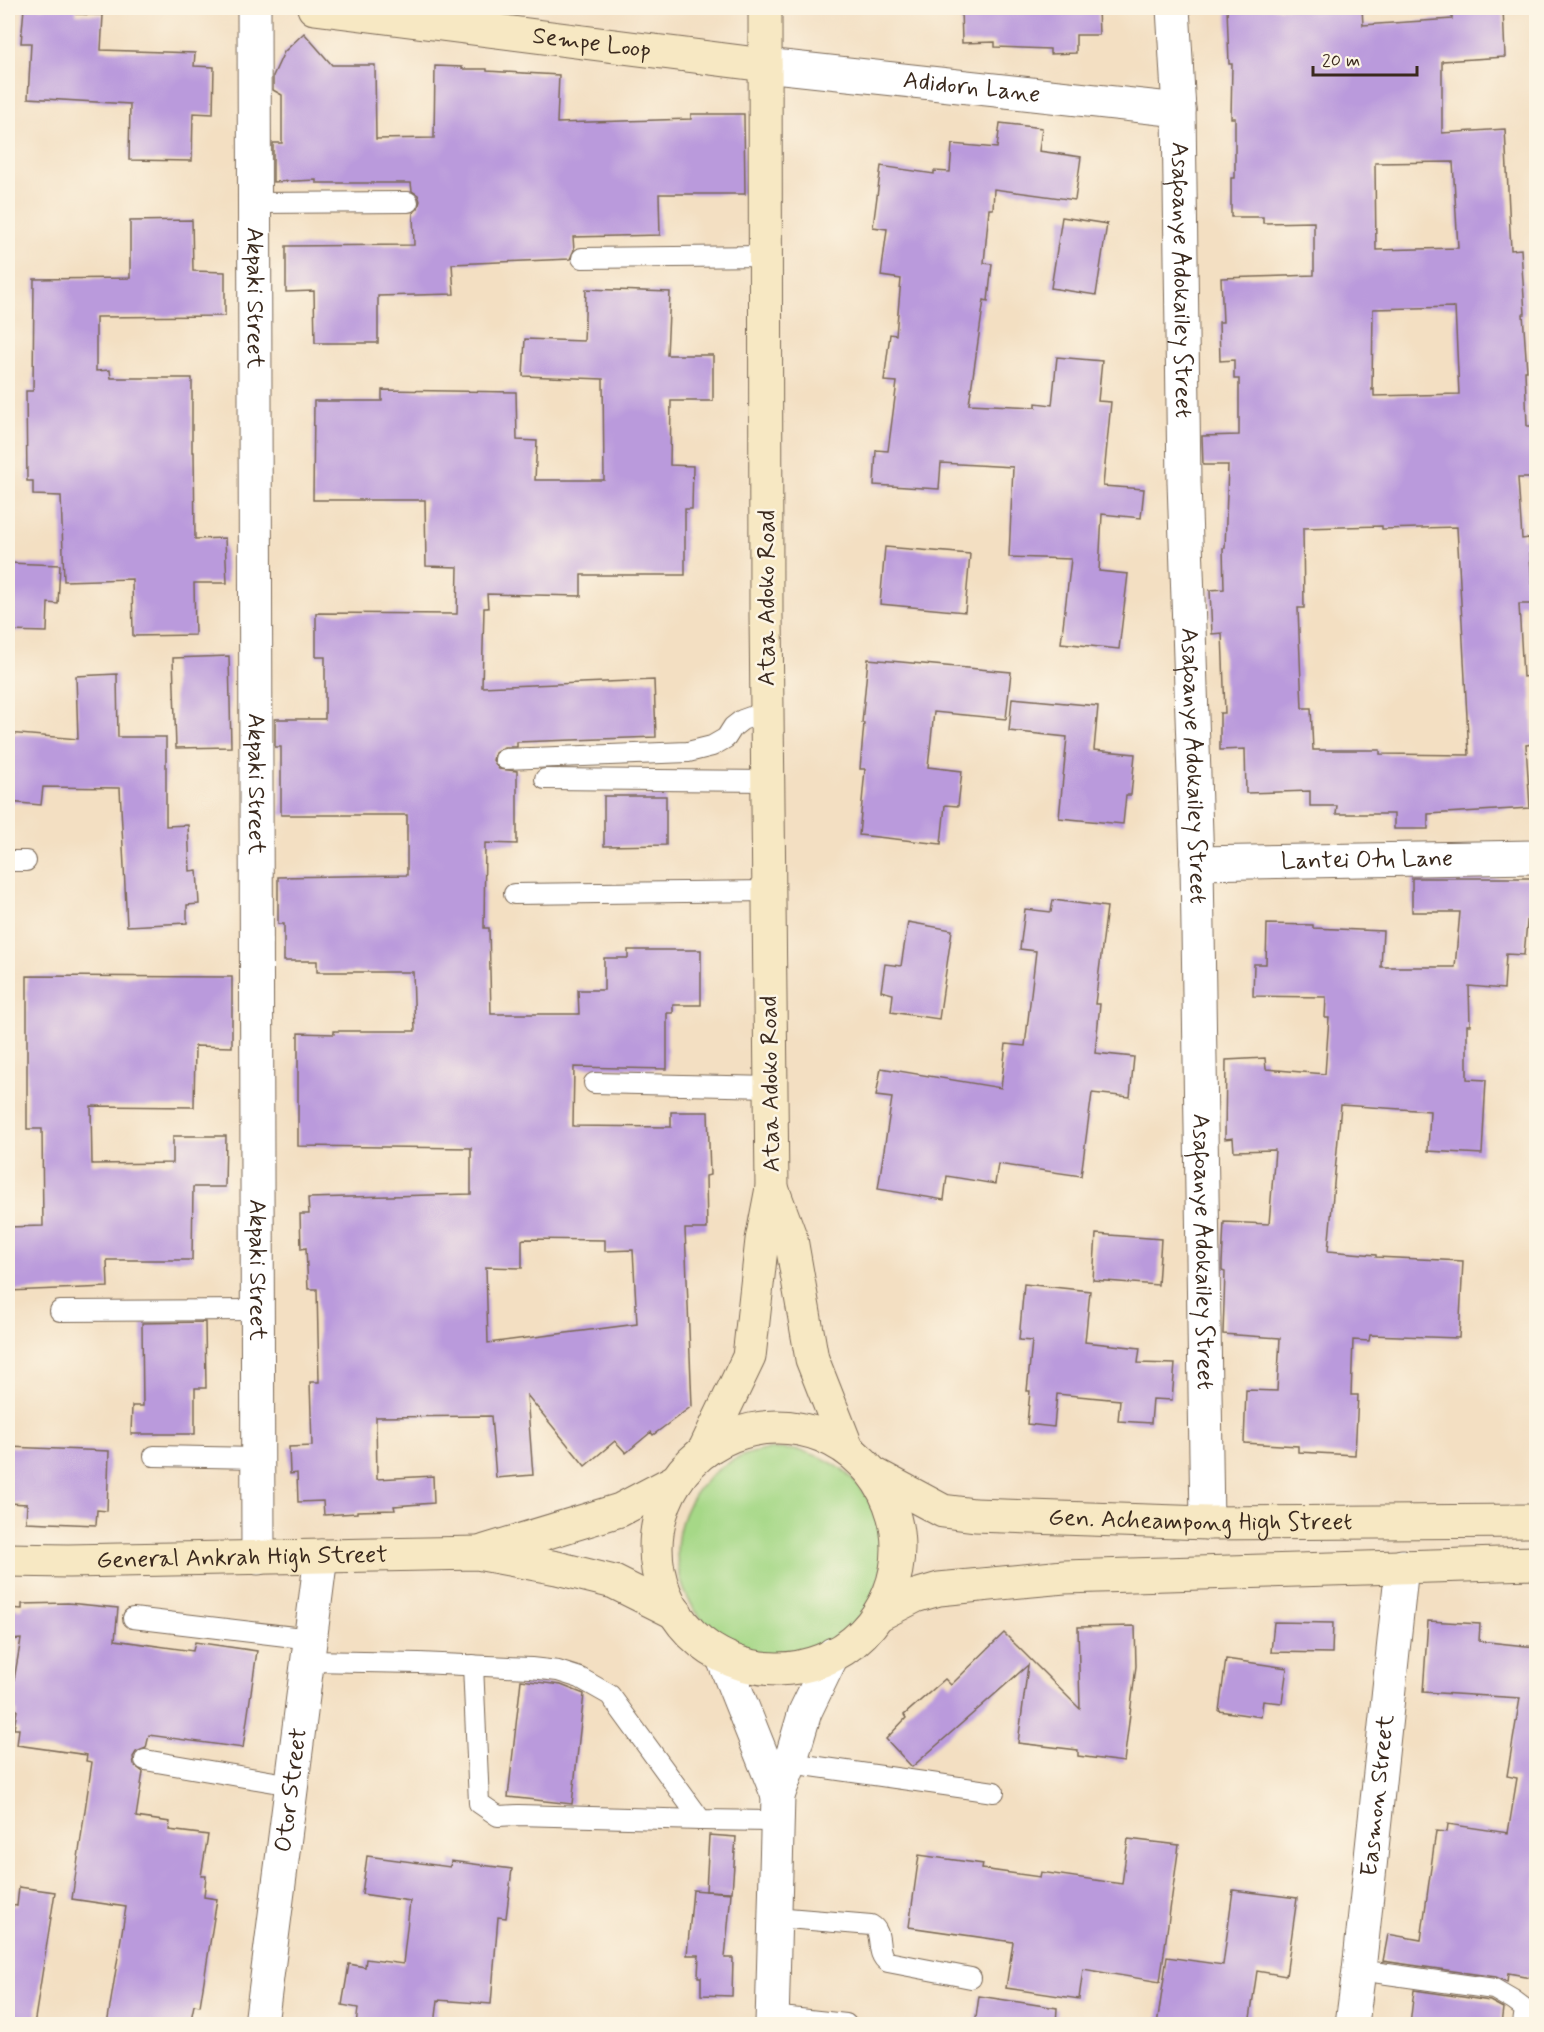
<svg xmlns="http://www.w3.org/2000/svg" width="1544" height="2032" viewBox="0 0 1544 2032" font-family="Mynerve,sans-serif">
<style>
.green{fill:#a6d887;stroke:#708152;stroke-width:1.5}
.building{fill:#ba9adc;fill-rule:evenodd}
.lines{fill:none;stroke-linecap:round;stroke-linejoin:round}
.lane-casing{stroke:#7b6957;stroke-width:22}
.street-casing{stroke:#7b6957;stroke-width:35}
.secondary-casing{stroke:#7b6957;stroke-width:35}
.lane{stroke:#fff;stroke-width:20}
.street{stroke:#fff;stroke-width:33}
.secondary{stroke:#f7e8c3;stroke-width:33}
.labels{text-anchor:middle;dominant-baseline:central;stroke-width:5;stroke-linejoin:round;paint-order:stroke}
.street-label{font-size:24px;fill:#3b2a1e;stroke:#fcf5e5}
</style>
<rect width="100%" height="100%" fill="#fcf5e5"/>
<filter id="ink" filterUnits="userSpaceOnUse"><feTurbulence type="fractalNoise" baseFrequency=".0167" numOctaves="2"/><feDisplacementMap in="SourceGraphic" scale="12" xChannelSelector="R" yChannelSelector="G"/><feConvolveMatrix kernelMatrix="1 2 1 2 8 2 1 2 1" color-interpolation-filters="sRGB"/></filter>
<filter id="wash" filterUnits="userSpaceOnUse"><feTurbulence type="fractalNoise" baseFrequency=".008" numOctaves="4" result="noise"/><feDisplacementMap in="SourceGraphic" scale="24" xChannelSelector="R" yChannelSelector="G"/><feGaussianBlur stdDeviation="1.35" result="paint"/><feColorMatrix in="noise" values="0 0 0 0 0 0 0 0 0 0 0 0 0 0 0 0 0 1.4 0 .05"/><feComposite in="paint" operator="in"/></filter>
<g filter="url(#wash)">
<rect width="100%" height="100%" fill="#f3dfc2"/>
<!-- green -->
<circle class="green" cx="780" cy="1552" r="103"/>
<g id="blocks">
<!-- building -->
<g class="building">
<polygon points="24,8 77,8 76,14 103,15 101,50 195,53 194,66 214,67 213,114 193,113 192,161 129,160 130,104 28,98 31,43 21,43"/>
<polygon points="961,8 1098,8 1099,35 1076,35 1076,53 1050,54 1050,49 995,47 995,42 962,43"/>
<path d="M 1227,8 L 1362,8 L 1363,25 L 1452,19 L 1452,8 L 1503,8 L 1505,57 L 1442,61 L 1442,133 L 1505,129 L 1511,250 L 1521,249 L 1525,314 L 1523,314 L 1527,371 L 1525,371 L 1527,426 L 1536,426 L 1536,478 L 1518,478 L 1522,539 L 1529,538 L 1533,604 L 1519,604 L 1523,677 L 1530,676 L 1533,744 L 1526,745 L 1530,808 L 1428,814 L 1428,829 L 1394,829 L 1394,814 L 1336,814 L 1337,806 L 1310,806 L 1310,791 L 1246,793 L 1245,749 L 1220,750 L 1220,713 L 1225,713 L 1222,633 L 1212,634 L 1210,590 L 1224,589 L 1223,548 L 1225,548 L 1228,465 L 1203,465 L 1202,436 L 1239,435 L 1239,379 L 1234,379 L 1234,360 L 1220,361 L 1219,322 L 1223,322 L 1221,278 L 1314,275 L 1314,222 L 1263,223 L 1263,217 L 1231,217 L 1231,178 L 1235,178 L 1235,118 L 1231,118 L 1232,64 L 1229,64 ZM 1453,162 L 1458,248 L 1376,250 L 1375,163 ZM 1455,307 L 1459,394 L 1374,396 L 1374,389 L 1372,390 L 1373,309 ZM 1382,526 L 1382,529 L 1457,527 L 1469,755 L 1380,754 L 1380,750 L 1313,750 L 1311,708 L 1302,708 L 1298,608 L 1304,608 L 1303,528 Z"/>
<polygon points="304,33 332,65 375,65 376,139 434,138 435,66 462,67 462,69 487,69 487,71 559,75 557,123 691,119 691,114 744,114 745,194 659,194 660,235 573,237 574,250 570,259 452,264 454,294 378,296 378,343 315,343 314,291 286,292 286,246 414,245 413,213 418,208 420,201 418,195 412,191 411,183 316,183 316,180 273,182 273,143 282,143 282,95 273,90 273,76 284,52"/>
<polygon points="1000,123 1042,128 1039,151 1081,157 1075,200 994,189 993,209 989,209 984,263 992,264 988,301 984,300 969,404 1036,407 1036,403 1052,405 1057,357 1102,361 1098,401 1111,402 1103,486 1144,489 1141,518 1102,514 1099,571 1128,574 1119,649 1061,643 1071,559 1009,557 1013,467 941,463 939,489 874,485 876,450 888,451 897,382 884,381 890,334 896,335 901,279 881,276 887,229 873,227 881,166 934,174 934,171 950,172 952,144 997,148"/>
<polygon points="1062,217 1107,224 1096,295 1051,288"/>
<polygon points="192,220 193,271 225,272 225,316 96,317 96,371 110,370 111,378 192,378 192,452 194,452 195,539 225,538 227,583 194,583 195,635 133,636 132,579 64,581 61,496 33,495 33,481 27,481 26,391 33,391 34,279 130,278 130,221"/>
<path d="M 586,289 L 670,292 L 667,355 L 713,355 L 713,401 L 671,401 L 670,465 L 693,466 L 692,509 L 685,509 L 685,575 L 581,575 L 581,596 L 487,594 L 488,608 L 484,608 L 482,687 L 654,680 L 656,737 L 517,742 L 517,747 L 504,747 L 495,753 L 493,760 L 499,769 L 517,771 L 517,844 L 485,843 L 484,928 L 489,928 L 491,1014 L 579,1014 L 578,990 L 604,990 L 604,958 L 628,958 L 628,950 L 701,950 L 701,1005 L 673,1005 L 673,1013 L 667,1013 L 667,1069 L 574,1067 L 573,1126 L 671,1127 L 671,1112 L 708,1112 L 710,1175 L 706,1176 L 707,1229 L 685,1229 L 692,1406 L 653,1435 L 651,1432 L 626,1453 L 615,1441 L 585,1466 L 527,1395 L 533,1475 L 496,1478 L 491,1416 L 376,1417 L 377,1479 L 433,1476 L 434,1503 L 394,1506 L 395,1510 L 357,1511 L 357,1513 L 324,1515 L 323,1501 L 298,1502 L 297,1473 L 290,1474 L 289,1447 L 312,1446 L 310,1382 L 319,1382 L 317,1289 L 308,1289 L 306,1248 L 301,1249 L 300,1214 L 309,1214 L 308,1198 L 471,1194 L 471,1148 L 298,1146 L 298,1033 L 334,1034 L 334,1031 L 415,1031 L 413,972 L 317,972 L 317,961 L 284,961 L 284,924 L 278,924 L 278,877 L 407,875 L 407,815 L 281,815 L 281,747 L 275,747 L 275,719 L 325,719 L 325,657 L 316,657 L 316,613 L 457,614 L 458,567 L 426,566 L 425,500 L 313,500 L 314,401 L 382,401 L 382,390 L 516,392 L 517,440 L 537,441 L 535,480 L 604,480 L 603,379 L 523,376 L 525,339 L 584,341 ZM 524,1239 L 605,1240 L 605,1251 L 633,1250 L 637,1324 L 488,1343 L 486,1267 L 522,1268 L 522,1240 Z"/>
<polygon points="885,547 970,554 965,612 880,604"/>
<polygon points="8,563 60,565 58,604 48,603 47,632 8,631"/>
<polygon points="229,656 231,747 176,748 173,658"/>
<polygon points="868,659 1011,672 1006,719 934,712 928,767 962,771 958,806 945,805 941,844 859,835 865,769 860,769 864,723 862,723"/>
<polygon points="117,674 118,737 166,737 166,826 188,825 190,871 197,870 199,904 187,905 187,923 127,926 120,788 43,787 41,805 8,802 8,733 78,739 76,676"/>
<polygon points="1012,698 1098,706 1094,750 1135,754 1131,795 1126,795 1123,824 1059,818 1067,737 1009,731"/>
<polygon points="604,796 666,796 666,845 604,846"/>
<polygon points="1412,878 1536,878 1536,905 1533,905 1534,912 1528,912 1524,955 1506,954 1504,989 1469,986 1470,1025 1467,1025 1467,1079 1486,1080 1482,1154 1428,1151 1430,1111 1341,1105 1328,1251 1376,1255 1376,1257 1463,1261 1459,1338 1370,1335 1369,1341 1353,1340 1351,1395 1358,1395 1355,1455 1298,1452 1298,1446 1244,1443 1246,1390 1277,1391 1280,1338 1223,1334 1225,1272 1222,1271 1222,1264 1224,1222 1269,1224 1275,1150 1234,1151 1233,1138 1225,1139 1226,1060 1265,1058 1266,1069 1325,1074 1329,1018 1325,1018 1326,997 1253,996 1254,964 1266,964 1267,924 1313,925 1313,928 1383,931 1381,967 1455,967 1460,912 1412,912"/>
<polygon points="1053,900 1107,907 1095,1004 1100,1004 1095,1053 1134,1057 1130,1097 1092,1093 1081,1176 998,1164 995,1184 947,1176 944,1200 878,1189 892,1098 876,1096 881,1068 1001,1088 1006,1044 1025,1046 1036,951 1020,949 1025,909 1051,912"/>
<polygon points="908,922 952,930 939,1019 891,1012 893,994 881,991 885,964 901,966"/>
<polygon points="27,976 232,977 232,1047 195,1046 194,1107 91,1106 92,1164 173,1163 173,1136 226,1136 225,1187 193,1187 192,1260 107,1260 108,1287 8,1291 8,1227 43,1226 42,1129 27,1129"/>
<polygon points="1096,1234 1161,1239 1158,1285 1093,1280"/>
<polygon points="1024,1284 1090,1291 1085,1342 1140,1348 1138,1363 1175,1364 1172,1400 1153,1399 1151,1423 1118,1421 1120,1400 1057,1394 1054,1427 1027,1424 1030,1391 1027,1391 1032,1341 1019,1340"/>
<polygon points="205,1322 206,1388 195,1388 195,1434 131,1434 132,1406 143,1406 142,1323"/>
<polygon points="8,1447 109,1451 107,1511 97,1510 96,1525 26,1522 27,1504 8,1503"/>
<polygon points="68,1603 118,1608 115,1640 193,1651 195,1642 257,1651 243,1748 149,1735 146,1748 136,1752 133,1757 134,1765 143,1772 136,1817 170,1822 169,1830 208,1835 201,1876 206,1876 204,1897 217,1899 200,2006 194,2005 190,2025 107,2025 126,1907 72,1899 92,1762 86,1761 87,1755 17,1745 19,1729 14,1729 17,1710 9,1709 21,1639 8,1640 8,1608 22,1609 22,1604"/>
<polygon points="1428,1621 1480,1624 1479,1641 1536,1647 1536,1978 1508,1973 1507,1982 1496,1977 1383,1961 1388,1934 1421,1940 1436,1831 1447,1832 1448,1824 1508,1833 1517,1778 1507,1776 1520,1698 1423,1692"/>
<polygon points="1274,1622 1333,1623 1332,1653 1271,1652"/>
<polygon points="1135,1626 1136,1666 1124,1762 1078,1756 1078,1750 1018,1743 1028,1665 912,1767 886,1739 906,1718 904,1715 945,1679 951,1685 1004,1633 1080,1709 1078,1627"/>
<polygon points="1226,1659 1287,1668 1282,1703 1263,1701 1261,1717 1219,1711"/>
<polygon points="521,1680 561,1685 584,1694 572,1804 508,1797"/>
<polygon points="709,1835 736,1837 732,1892 706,1891"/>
<polygon points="1128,1839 1179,1845 1160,1982 1083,1969 1079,1999 1006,1988 1013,1942 909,1927 919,1855 983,1864 982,1869 1040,1877 1041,1872 1122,1884"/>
<polygon points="367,1856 450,1867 451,1861 512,1869 506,1918 498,1917 491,2004 438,2000 435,2025 356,2025 358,2008 342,2005 349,1964 365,1967 366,1959 403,1964 410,1901 362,1894"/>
<polygon points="19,1887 55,1892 34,2025 8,2025 8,1904 17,1906"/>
<polygon points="693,1890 731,1893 725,1958 733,1958 732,1996 701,1995 701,1977 698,1977 699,1955 687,1955"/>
<polygon points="1233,1890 1297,1898 1286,1976 1257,1971 1249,2025 1157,2025 1167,1957 1223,1965"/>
<polygon points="1414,1990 1490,2001 1503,2008 1501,2025 1410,2025"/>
<polygon points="979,1996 1057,2008 1056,2025 975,2025"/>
</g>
</g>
</g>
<g filter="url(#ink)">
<use href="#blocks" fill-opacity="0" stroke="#7b6957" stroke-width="1.5"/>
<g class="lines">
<defs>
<g id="lane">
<polyline points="255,203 408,202"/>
<polyline points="582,258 766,256"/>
<polyline points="505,759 688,752 712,746 726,738 733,727 742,720 767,711"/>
<polyline points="545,779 768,781"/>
<polyline points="8,861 26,861"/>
<polyline points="514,894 769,891"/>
<polyline points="594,1083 772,1087"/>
<polyline points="60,1311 257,1310"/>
<polyline points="154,1456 258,1458"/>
<polyline points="133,1618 311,1639"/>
<polyline points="308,1661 419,1663 531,1668 558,1671 580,1678 610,1695 701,1820 777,1821"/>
<polyline points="473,1665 479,1803 498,1816 518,1815 701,1820"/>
<polyline points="145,1760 292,1785"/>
<polyline points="790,1763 994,1792"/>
<path d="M 775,1917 L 871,1925 C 885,1933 874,1953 888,1962 L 971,1978"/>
<polyline points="1359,1970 1494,1989 1513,2000 1525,2009 1523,2024"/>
<polyline points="772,2016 846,2024"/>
</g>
<g id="street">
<path id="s1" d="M 254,8 L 258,1558"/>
<path id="s2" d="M 1173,8 L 1179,110 L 1184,482 L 1197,863 L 1207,1523"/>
<path id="s3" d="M 765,65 L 1179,110"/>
<path id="s4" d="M 1197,863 L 1536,857"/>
<polyline points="722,1656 778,1796"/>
<path id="s5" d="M 261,2024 L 321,1556"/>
<polyline points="772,2024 778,1796 790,1763 805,1712 833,1654"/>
<path id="s6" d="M 1352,2024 L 1359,1970 L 1402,1566"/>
</g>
<g id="secondary">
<path id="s7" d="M 314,8 L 765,65"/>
<polyline points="772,1188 791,1239 812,1359 847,1448"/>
<circle cx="777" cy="1548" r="121"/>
<polyline points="704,1451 749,1357 762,1240 772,1188 766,615 765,8"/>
<path id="s8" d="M 874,1474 L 943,1511 L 975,1515 L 1207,1523 L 1536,1521"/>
<polyline points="485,1551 620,1510 677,1480"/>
<path id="s9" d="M 8,1560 L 68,1561 L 477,1553 L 557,1568 L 614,1582 L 676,1613"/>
<polyline points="878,1615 915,1596 939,1589 1064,1577 1536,1563"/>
</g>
</defs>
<!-- lane casing -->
<use href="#lane" class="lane-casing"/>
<!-- street casing -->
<use href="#street" class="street-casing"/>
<!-- secondary casing -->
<use href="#secondary" class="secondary-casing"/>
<!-- lane -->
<use href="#lane" class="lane"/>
<!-- street -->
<use href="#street" class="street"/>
<!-- secondary -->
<use href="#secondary" class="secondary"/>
</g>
</g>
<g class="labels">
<!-- street labels -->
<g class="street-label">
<text stroke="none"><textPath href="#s7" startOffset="280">Sempe Loop</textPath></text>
<text stroke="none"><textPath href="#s3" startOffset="208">Adidorn Lane</textPath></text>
<text stroke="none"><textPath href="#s2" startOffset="272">Asafoanye Adokailey Street</textPath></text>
<text stroke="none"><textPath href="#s1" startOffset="290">Akpaki Street</textPath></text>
<text transform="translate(767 598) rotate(-90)">Ataa Adoko Road</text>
<text stroke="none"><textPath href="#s2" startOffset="758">Asafoanye Adokailey Street</textPath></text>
<text stroke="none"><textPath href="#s1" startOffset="776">Akpaki Street</textPath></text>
<text stroke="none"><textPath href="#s4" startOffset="170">Lantei Otu Lane</textPath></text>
<text transform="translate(771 1084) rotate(-91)">Ataa Adoko Road</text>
<text stroke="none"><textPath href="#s2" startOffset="1244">Asafoanye Adokailey Street</textPath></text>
<text stroke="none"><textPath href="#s1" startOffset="1262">Akpaki Street</textPath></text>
<text stroke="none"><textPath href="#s8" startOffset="336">Gen. Acheampong High Street</textPath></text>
<text stroke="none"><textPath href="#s9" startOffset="234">General Ankrah High Street</textPath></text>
<text stroke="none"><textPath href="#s5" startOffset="236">Otor Street</textPath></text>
<text stroke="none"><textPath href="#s6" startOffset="230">Easmon Street</textPath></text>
</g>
</g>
<!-- margin -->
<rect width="1544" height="2032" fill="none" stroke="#fcf5e5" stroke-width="30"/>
<!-- scale -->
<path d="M1313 66v9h104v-9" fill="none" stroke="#3b2a1e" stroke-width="3"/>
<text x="1322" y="66" font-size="18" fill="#3b2a1e" stroke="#fcf5e5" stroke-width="4.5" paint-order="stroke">20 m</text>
</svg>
